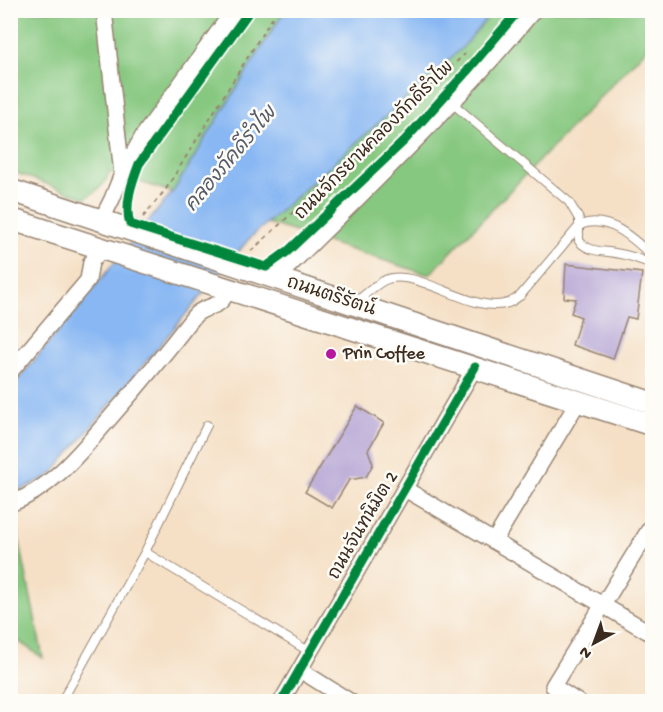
<svg xmlns="http://www.w3.org/2000/svg" width="663" height="712" viewBox="0 0 663 712" font-family="'Gochi Hand','Playpen Sans Thai',sans-serif">
<style>
.green{fill:#87c880;stroke:#61794f;stroke-width:1.5}
.water{fill:#88b7f3;stroke:#627088;stroke-width:1.5}
.building{fill:#af9dd1}
.lines{fill:none;stroke-linecap:round;stroke-linejoin:round}
.service-casing{stroke:#988572;stroke-width:10}
.minor-casing{stroke:#988572;stroke-width:18}
.secondary-casing{stroke:#988572;stroke-width:24}
.path{stroke:#988572;stroke-width:2;stroke-dasharray:4.5 4.5;stroke-linecap:butt}
.service{stroke:#fff;stroke-width:8}
.minor{stroke:#fff;stroke-width:15}
.secondary{stroke:#fff;stroke-width:21}
.cycleway-casing{stroke:#fdfcf7;stroke-width:13}
.cycleway{stroke:#00873e;stroke-width:9}
.poi-dot{fill:#b5179e;stroke:#fdfcf7;stroke-width:2}
.labels{text-anchor:middle;dominant-baseline:central;stroke-width:5;stroke-linejoin:round;paint-order:stroke}
.street-label{font-size:18px;fill:#3b2a1e;stroke:#fdfcf7}
.poi-label{font-size:18px;fill:#3b2a1e;stroke:#fdfcf7;text-anchor:start}
.water-label{font-size:20px;font-style:italic;fill:#565b69;stroke:#fdfcf7}
</style>
<rect width="100%" height="100%" fill="#fdfcf7"/>
<filter id="ink" filterUnits="userSpaceOnUse"><feTurbulence type="fractalNoise" baseFrequency=".0167" numOctaves="2"/><feDisplacementMap in="SourceGraphic" scale="12" xChannelSelector="R" yChannelSelector="G"/><feConvolveMatrix kernelMatrix="1 2 1 2 8 2 1 2 1" color-interpolation-filters="sRGB"/></filter>
<filter id="wash" filterUnits="userSpaceOnUse"><feTurbulence type="fractalNoise" baseFrequency=".008" numOctaves="4" result="noise"/><feDisplacementMap in="SourceGraphic" scale="24" xChannelSelector="R" yChannelSelector="G"/><feGaussianBlur stdDeviation="1.35" result="paint"/><feColorMatrix in="noise" values="0 0 0 0 0 0 0 0 0 0 0 0 0 0 0 0 0 1.4 0 .05"/><feComposite in="paint" operator="in"/></filter>
<g filter="url(#wash)">
<rect width="100%" height="100%" fill="#f5e0c6"/>
<!-- green -->
<g class="green">
<path d="M 10,11 L 652,11 L 652,43 L 429,275 L 109,172 C 107,184 96,192 85,198 L 11,171 Z"/>
<polygon points="12,504 43,658 11,636"/>
</g>
<!-- water -->
<polygon class="water" points="284,11 493,11 462,48 249,239 51,475 11,495 11,386 18,380 174,190"/>
<g id="blocks">
<!-- building -->
<g class="building">
<polygon points="566,264 642,273 636,319 627,317 613,359 572,345 581,317 571,313 576,299 564,298"/>
<polygon points="357,406 384,423 368,450 373,464 366,477 349,480 332,508 305,492"/>
</g>
</g>
</g>
<g filter="url(#ink)">
<use href="#blocks" fill-opacity="0" stroke="#988572" stroke-width="1.5"/>
<g class="lines">
<defs>
<g id="service">
<path d="M 452,103 L 569,202 L 579,219 L 579,241 C 590,253 601,250 615,253 C 628,255 641,259 652,265"/>
<path d="M 357,301 C 365,295 374,286 383,281 C 415,264 473,316 508,303 C 512,302 516,298 520,296 L 580,225 C 608,214 633,238 652,256"/>
<polyline points="145,552 207,425"/>
<polyline points="68,702 63,699 145,552 310,652"/>
</g>
<g id="minor">
<polyline points="122,174 143,136 234,10"/>
<polyline points="101,221 112,199 122,174 104,10"/>
<path d="M 273,278 L 288,267 C 372,184 458,102 534,10"/>
<polyline points="10,372 88,280 91,262 102,249"/>
<polyline points="405,489 652,634"/>
<path d="M 10,504 C 53,488 81,451 110,418 C 140,384 168,350 195,315 C 208,303 219,311 228,290"/>
<polyline points="494,541 578,402"/>
<polyline points="300,670 351,702"/>
<polyline points="281,702 475,367"/>
<polyline points="578,702 553,686 652,525"/>
</g>
<g id="secondary">
<polyline points="10,190 652,403"/>
<polyline points="10,219 652,425"/>
</g>
</defs>
<!-- service casing -->
<use href="#service" class="service-casing"/>
<!-- minor casing -->
<use href="#minor" class="minor-casing"/>
<!-- secondary casing -->
<use href="#secondary" class="secondary-casing"/>
<!-- path -->
<g class="path">
<polyline points="143,217 166,189 277,10"/>
<polyline points="251,251 465,54"/>
</g>
<!-- service -->
<use href="#service" class="service"/>
<!-- minor -->
<use href="#minor" class="minor"/>
<!-- secondary -->
<use href="#secondary" class="secondary"/>
<defs>
<g id="cycleway">
<path d="M 250,10 L 139,164 C 132,182 124,205 130,224 L 266,267 L 288,251 L 404,141 L 468,70 L 519,10"/>
<polyline points="281,702 475,367"/>
</g>
</defs>
<!-- cycleway casing -->
<use href="#cycleway" class="cycleway-casing"/>
<!-- cycleway -->
<use href="#cycleway" class="cycleway"/>
</g>
</g>
<!-- markers -->
<circle class="poi-dot" cx="331" cy="354" r="6"/>
<g class="labels">
<!-- street labels -->
<g class="street-label">
<text transform="translate(375 141) rotate(-45)">ถนนจักรยานคลองภักดีรำไพ</text>
<text transform="translate(331 297) rotate(18)">ถนนตรีรัตน์</text>
<text transform="translate(364 526) rotate(-60)">ถนนจันทนิมิต 2</text>
</g>
<!-- poi labels -->
<g class="poi-label">
<text x="343" y="354">Prin Coffee</text>
</g>
<!-- water labels -->
<g class="water-label">
<text transform="translate(232 160) rotate(-50)">คลองภัคดีรำไพ</text>
</g>
</g>
<!-- margin -->
<rect width="663" height="712" fill="none" stroke="#fdfcf7" stroke-width="36"/>
<!-- north arrow -->
<g transform="translate(594 643) rotate(221)" stroke="#fdfcf7" stroke-width="4.5" paint-order="stroke">
<path d="M0-4.5L10 22L0 15L-10 22Z" fill="#3b2a1e"/>
<text y="-9" font-size="16" font-weight="bold" text-anchor="middle" fill="#3b2a1e">N</text>
</g>
</svg>
